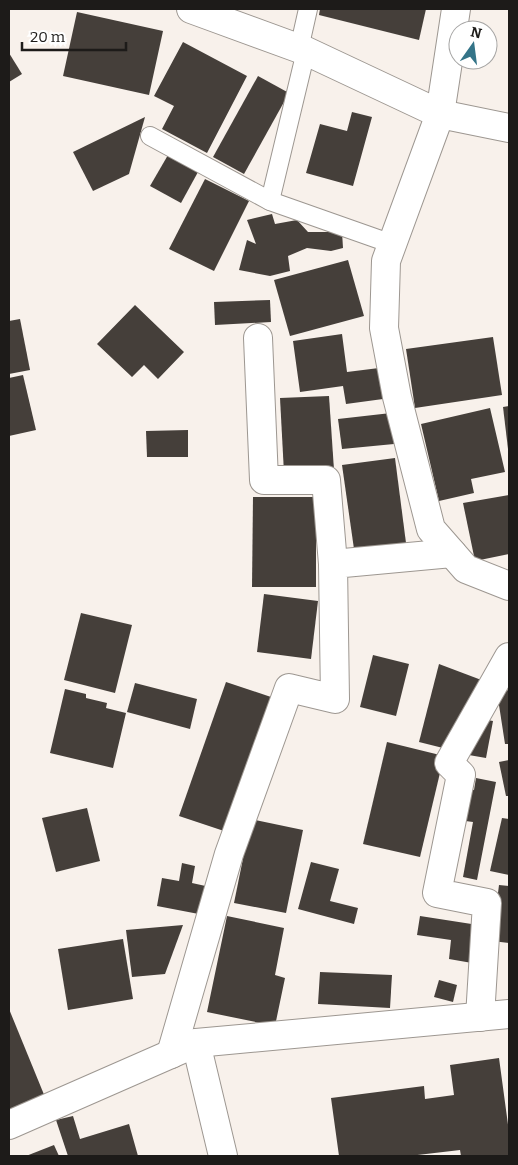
<svg xmlns="http://www.w3.org/2000/svg" width="518" height="1165" viewBox="0 0 518 1165" font-family="Bitter,serif">
<style>
.building{fill:#453f3a}
.lines{fill:none;stroke-linecap:round;stroke-linejoin:round}
.lane-casing{stroke:#9d9791;stroke-width:20}
.street-casing{stroke:#9d9791;stroke-width:30}
.lane{stroke:#fff;stroke-width:18}
.street{stroke:#fff;stroke-width:28}
</style>
<rect width="100%" height="100%" fill="#f8f1eb"/>
<!-- building -->
<g class="building">
<polygon points="320,9 426,9 419,40 319,15"/>
<polygon points="77,12 163,31 149,95 63,76"/>
<polygon points="183,42 247,76 207,153 162,129 174,106 154,96"/>
<polygon points="9,53 22,74 9,82"/>
<polygon points="258,76 289,93 244,174 213,157"/>
<polygon points="352,112 372,117 353,186 306,173 320,124 347,131"/>
<polygon points="145,117 129,174 93,191 73,152"/>
<polygon points="168,155 198,172 181,203 150,186"/>
<polygon points="205,179 249,201 214,271 169,249"/>
<polygon points="272,214 275,224 297,220 308,232 342,232 343,248 331,251 307,248 288,256 290,271 270,276 239,270 247,240 256,244 247,220"/>
<polygon points="348,260 364,316 290,336 274,280"/>
<polygon points="270,300 271,322 215,325 214,302"/>
<polygon points="135,305 184,352 158,379 144,365 132,377 97,344"/>
<polygon points="20,319 30,370 9,374 9,321"/>
<polygon points="342,334 347,372 379,368 383,399 346,404 343,386 300,392 293,341"/>
<polygon points="493,337 502,395 415,408 406,349"/>
<polygon points="23,375 36,430 9,436 9,378"/>
<polygon points="329,396 334,470 284,473 280,398"/>
<polygon points="509,406 509,449 508,449 503,407"/>
<polygon points="490,408 505,472 471,479 474,493 439,501 421,424"/>
<polygon points="391,413 394,444 342,449 338,419"/>
<polygon points="188,430 188,457 147,457 146,431"/>
<polygon points="395,458 406,543 354,549 342,465"/>
<polygon points="509,495 509,554 475,561 463,503"/>
<polygon points="253,497 316,497 316,587 252,587"/>
<polygon points="264,594 318,601 311,659 257,652"/>
<polygon points="81,613 132,625 115,693 64,680"/>
<polygon points="373,655 409,664 396,716 360,707"/>
<polygon points="439,664 484,681 443,748 419,742"/>
<polygon points="226,682 271,697 224,831 179,816"/>
<polygon points="135,683 197,699 190,729 127,712"/>
<polygon points="65,689 86,694 86,698 107,703 106,708 126,713 113,768 50,753"/>
<polygon points="509,690 509,744 505,744 497,692"/>
<polygon points="482,719 493,721 486,758 463,754"/>
<polygon points="387,742 444,756 420,857 363,844"/>
<polygon points="509,760 509,796 506,796 499,762"/>
<polygon points="476,778 496,782 477,880 463,877 473,822 458,820 464,788 474,790"/>
<polygon points="87,808 100,861 56,872 42,818"/>
<polygon points="502,818 509,819 509,875 490,871"/>
<polygon points="251,819 303,830 286,913 234,903"/>
<polygon points="311,862 339,869 330,901 358,908 354,924 298,909"/>
<polygon points="182,863 195,866 192,883 210,887 204,915 157,906 162,878 179,881"/>
<polygon points="499,885 509,886 509,943 492,941"/>
<polygon points="227,916 284,928 275,975 285,978 275,1026 207,1012"/>
<polygon points="420,916 478,925 472,963 449,959 451,940 417,935"/>
<polygon points="183,925 165,974 132,977 126,930"/>
<polygon points="123,939 133,999 68,1010 58,949"/>
<polygon points="320,972 392,975 390,1008 318,1004"/>
<polygon points="439,980 457,985 453,1002 434,997"/>
<polygon points="9,1009 45,1097 9,1111"/>
<polygon points="499,1058 509,1132 509,1156 461,1156 460,1150 409,1156 339,1156 331,1098 424,1086 425,1099 454,1095 450,1065"/>
<polygon points="73,1116 80,1139 129,1124 138,1156 68,1156 56,1120"/>
<polygon points="54,1145 59,1156 26,1156"/>
</g>
<g class="lines">
<defs>
<g id="lane">
<polyline points="299,49 308,9"/>
<polyline points="150,136 270,201 392,244"/>
<polyline points="270,201 306,51"/>
</g>
<g id="street">
<polyline points="191,9 306,51 440,114 509,128"/>
<polyline points="456,9 440,114 386,261 384,328 397,397 431,529 466,569 509,586"/>
<polyline points="258,338 264,480 326,480 333,564"/>
<polyline points="480,1017 487,903 437,893 461,775 449,763 509,657"/>
<polyline points="196,1043 223,1156"/>
<polyline points="171,1054 229,854 289,688 335,699 333,564 452,553"/>
<polyline points="9,1125 196,1043 509,1014"/>
</g>
</defs>
<!-- lane casing -->
<use href="#lane" class="lane-casing"/>
<!-- street casing -->
<use href="#street" class="street-casing"/>
<!-- lane -->
<use href="#lane" class="lane"/>
<!-- street -->
<use href="#street" class="street"/>
</g>
<!-- border -->
<rect width="518" height="1165" fill="none" stroke="#1d1b19" stroke-width="20"/>
<!-- north arrow -->
<g transform="translate(473 45) rotate(14)"><circle r="24" fill="#ffffff" stroke="#a5a4a3"/>
<path d="M0-4L9 19L0 12L-9 19Z" fill="#347488"/>
<text y="-8" font-size="14" font-weight="bold" text-anchor="middle" fill="#1d1b19">N</text>
</g>
<!-- scale -->
<path d="M22 42v8h104v-8" fill="none" stroke="#1d1b19" stroke-width="2.5"/>
<text x="30" y="42" font-size="15" fill="#1d1b19" stroke="#ffffff" stroke-width="4" paint-order="stroke">20 m</text>
</svg>
